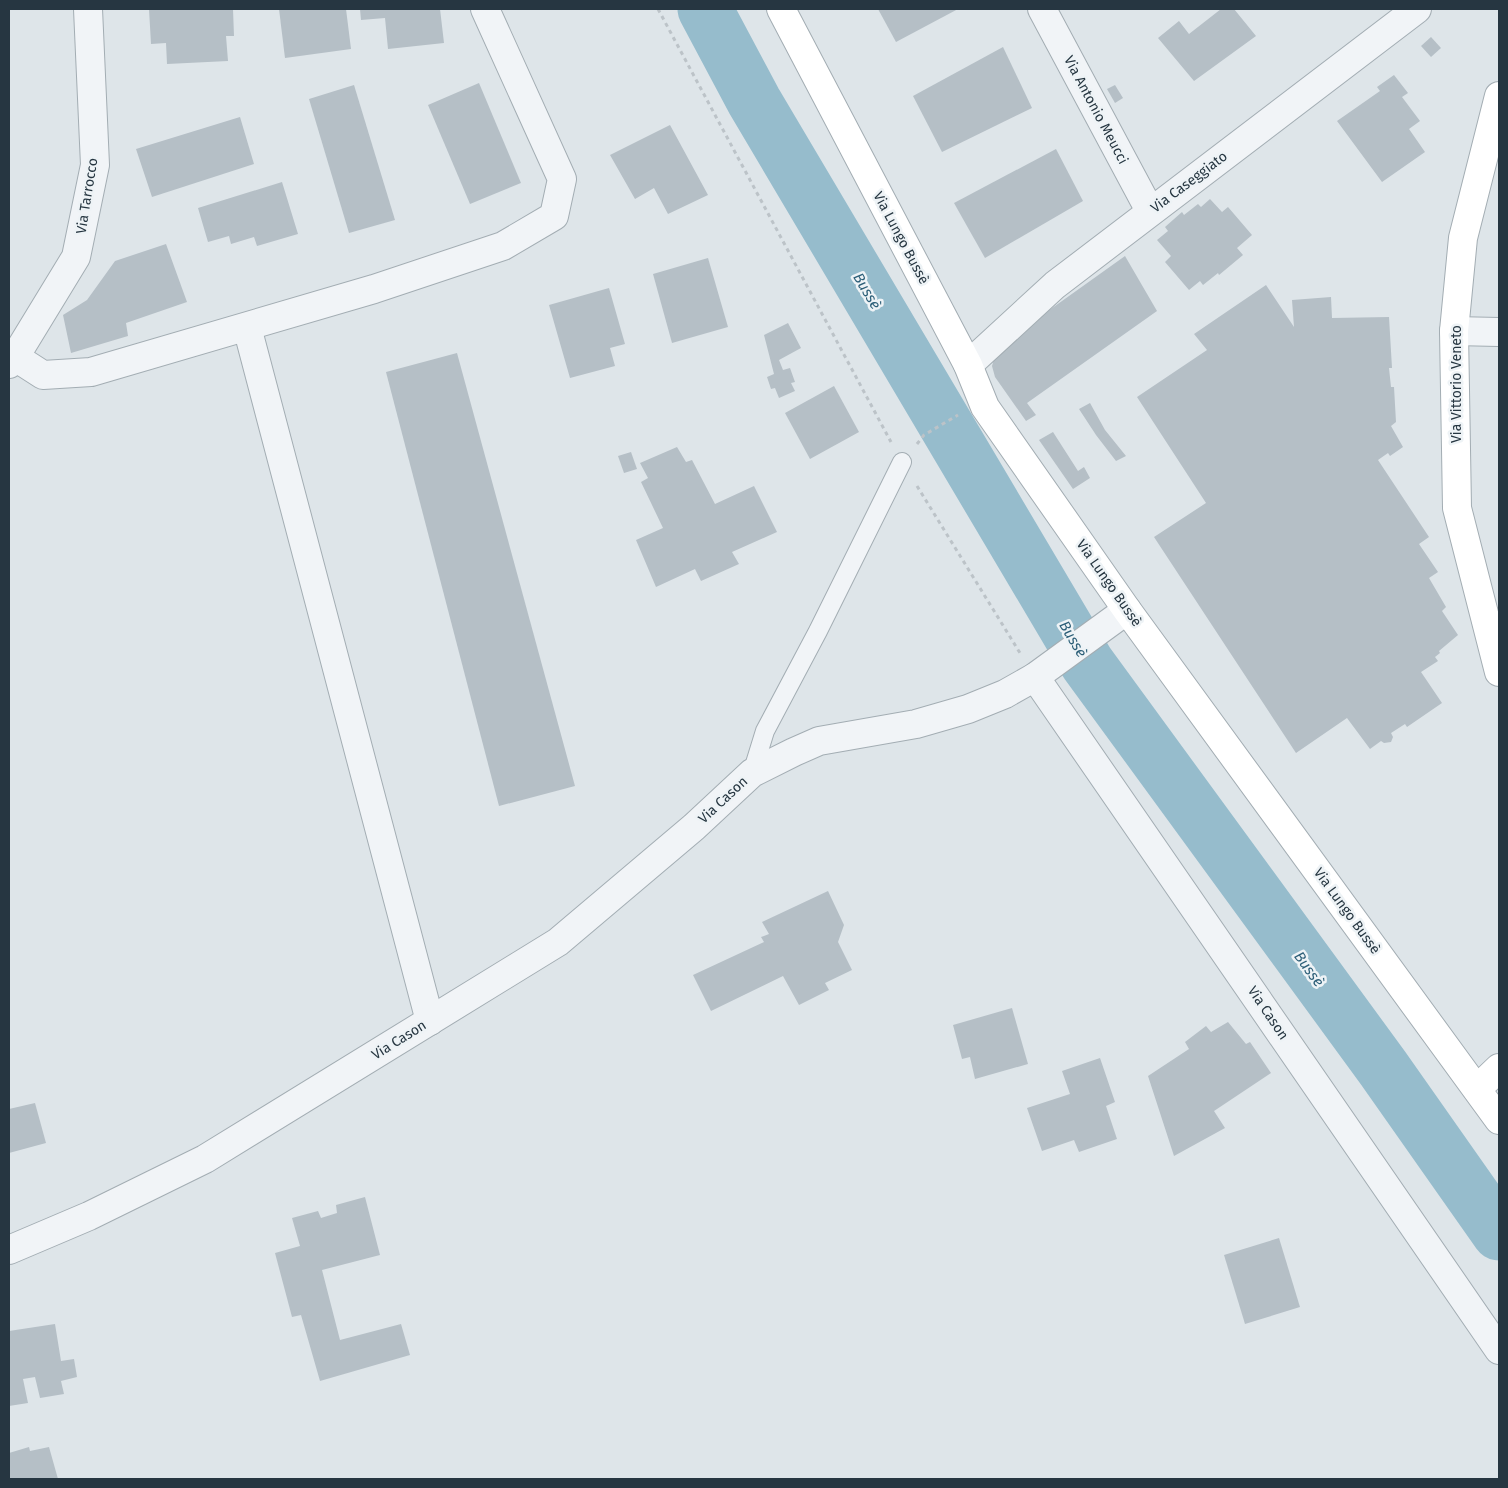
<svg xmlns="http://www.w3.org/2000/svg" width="1508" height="1488" viewBox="0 0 1508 1488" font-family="'Fira Sans',sans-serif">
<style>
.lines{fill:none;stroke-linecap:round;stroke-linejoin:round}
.river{stroke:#96bccc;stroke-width:55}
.building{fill:#b5bfc6}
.lane-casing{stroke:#a3adb3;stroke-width:20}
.street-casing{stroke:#a3adb3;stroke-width:30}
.secondary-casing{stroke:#a3adb3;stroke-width:30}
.path{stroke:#bcc3c8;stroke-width:3;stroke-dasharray:4 4;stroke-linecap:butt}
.lane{stroke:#f1f4f7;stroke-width:18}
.street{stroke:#f1f4f7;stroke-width:28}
.secondary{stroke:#fff;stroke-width:28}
.labels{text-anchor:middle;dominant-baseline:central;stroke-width:5;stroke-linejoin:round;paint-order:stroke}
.street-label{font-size:14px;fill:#263641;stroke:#eef3f6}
.water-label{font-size:15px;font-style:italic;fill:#2d5f78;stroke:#eef3f6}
</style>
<rect width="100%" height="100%" fill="#dee5e9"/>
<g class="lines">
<!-- river -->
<polyline class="river" points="705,9 754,101 1087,663 1383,1068 1499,1233"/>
</g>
<!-- building -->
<g class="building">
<polygon points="149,9 233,9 234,36 226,36 228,61 167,64 166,43 151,44"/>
<polygon points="279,9 346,9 351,49 285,58"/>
<polygon points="360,9 440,9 444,43 388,49 385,18 361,20"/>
<polygon points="878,9 958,9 896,42"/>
<polygon points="1221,9 1234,9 1256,36 1194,81 1158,38 1179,21 1189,34"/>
<polygon points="1431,37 1441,48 1431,57 1421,46"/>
<polygon points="1003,47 1032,108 942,152 913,96"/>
<polygon points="1394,75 1408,93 1402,97 1420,121 1409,129 1425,152 1382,182 1337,121 1380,91 1377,87"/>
<polygon points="479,83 521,183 470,204 428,105"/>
<polygon points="354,85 395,220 349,233 309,99"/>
<polygon points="1115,85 1123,98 1115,103 1107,89"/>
<polygon points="240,117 254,164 152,197 136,149"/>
<polygon points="670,125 708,195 668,214 654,188 635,199 610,155"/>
<polygon points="1056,149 1083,201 985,258 954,203"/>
<polygon points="282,182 298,234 257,246 254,237 231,244 229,236 208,242 198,208"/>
<polygon points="1210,199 1222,212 1228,207 1252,235 1237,248 1243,255 1219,275 1218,273 1203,285 1200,281 1189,290 1165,262 1171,256 1157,240 1168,231 1165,227 1182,212 1184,215 1198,204 1201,207"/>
<polygon points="166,244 187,302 126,323 128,336 71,353 63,315 87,300 115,261"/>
<polygon points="1125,256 1157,311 1027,403 1036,415 1026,421 995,377 992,366 996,353 1020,331"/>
<polygon points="708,258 728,327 672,343 653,274"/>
<polygon points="1266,285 1294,327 1292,300 1331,297 1332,318 1389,317 1392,368 1389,368 1391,387 1394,387 1396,422 1391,426 1403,447 1390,456 1388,453 1378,460 1429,537 1419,544 1438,572 1429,578 1446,607 1442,611 1458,635 1439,651 1440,653 1435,657 1438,661 1421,672 1442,703 1407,727 1405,724 1391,733 1393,737 1391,742 1384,743 1381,741 1370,749 1347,718 1296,753 1154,537 1206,503 1137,397 1207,350 1194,334"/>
<polygon points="609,288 625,344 610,348 615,366 570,378 549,305"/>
<polygon points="788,323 801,348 779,360 783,370 790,368 795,382 791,383 795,391 779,398 775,388 771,389 767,377 774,374 764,335"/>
<polygon points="457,353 575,786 499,806 386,372"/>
<polygon points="834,386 859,432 810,459 785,413"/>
<polygon points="1090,403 1105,430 1126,456 1116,461 1096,435 1079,409"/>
<polygon points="1053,432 1078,471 1084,467 1090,478 1073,489 1039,440"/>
<polygon points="677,447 686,462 692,460 715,504 754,486 777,532 732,552 739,564 701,581 695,569 656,587 636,540 663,528 641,482 648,478 640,463"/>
<polygon points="631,452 637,469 624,473 618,456"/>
<polygon points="828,891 844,925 838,942 852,970 825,983 829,990 799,1005 783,976 711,1011 693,975 764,942 761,937 769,934 762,922"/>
<polygon points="1012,1008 1028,1064 975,1079 970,1057 962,1059 953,1025"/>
<polygon points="1228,1022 1246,1044 1250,1042 1271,1073 1214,1111 1225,1128 1174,1156 1148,1076 1189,1049 1185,1042 1206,1026 1211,1032"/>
<polygon points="1100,1058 1115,1102 1106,1106 1117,1139 1079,1152 1074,1140 1042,1151 1027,1108 1070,1094 1062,1071"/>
<polygon points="35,1103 46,1143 9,1153 9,1109"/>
<polygon points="365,1197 380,1255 322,1270 340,1340 401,1324 410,1355 320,1381 301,1315 292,1317 275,1253 300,1246 292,1218 318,1211 321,1218 337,1213 336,1205"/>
<polygon points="1279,1238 1300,1307 1245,1324 1224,1255"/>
<polygon points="55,1324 61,1361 74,1359 77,1377 61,1381 64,1394 40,1398 35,1377 23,1379 28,1403 9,1406 9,1331"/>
<polygon points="29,1447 30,1451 49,1447 58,1479 9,1479 9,1453"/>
</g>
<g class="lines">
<defs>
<polyline id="lane" points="752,773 765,731 818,631 902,462"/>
<g id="street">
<polyline points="1042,9 1150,211"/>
<polyline points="247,327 430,1021"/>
<polyline points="1454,331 1499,332"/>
<polyline points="15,357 43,375 91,372 374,289 503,246 554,216 562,179 485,9"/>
<polyline points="9,364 15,357 76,257 95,165 88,9"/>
<polyline points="968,365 1055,285 1417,9"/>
<polyline points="1035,677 1499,1350"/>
<polyline points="9,1250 89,1216 205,1159 558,942 694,827 752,773 794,752 819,741 916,724 968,709 1005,694 1035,677 1127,610"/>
</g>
<g id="secondary">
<polyline points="781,9 968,365 985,407 1127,610 1499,1120"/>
<polyline points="1499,96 1463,238 1454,331 1457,508 1499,672"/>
<polyline points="1477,1089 1499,1068"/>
</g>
</defs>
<!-- lane casing -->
<use href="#lane" class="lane-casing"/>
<!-- street casing -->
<use href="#street" class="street-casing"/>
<!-- secondary casing -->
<use href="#secondary" class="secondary-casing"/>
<!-- path -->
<g class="path">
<polyline points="658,9 891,442"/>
<polyline points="917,444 924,435 958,415"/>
<polyline points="917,486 1020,653"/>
</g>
<!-- lane -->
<use href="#lane" class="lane"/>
<!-- street -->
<use href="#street" class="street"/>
<!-- secondary -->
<use href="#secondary" class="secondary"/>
</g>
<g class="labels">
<!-- street labels -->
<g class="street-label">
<text transform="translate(1096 110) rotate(62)">Via Antonio Meucci</text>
<text transform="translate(1189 182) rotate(-37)">Via Caseggiato</text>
<text transform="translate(87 196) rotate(-81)">Via Tarrocco</text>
<text transform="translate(901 238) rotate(62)">Via Lungo Bussè</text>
<text transform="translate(1456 384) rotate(-90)">Via Vittorio Veneto</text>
<text transform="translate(1109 583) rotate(55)">Via Lungo Bussè</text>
<text transform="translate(723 800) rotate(-43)">Via Cason</text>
<text transform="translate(1347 911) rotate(54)">Via Lungo Bussè</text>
<text transform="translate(1268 1013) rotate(56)">Via Cason</text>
<text transform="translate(399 1040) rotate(-32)">Via Cason</text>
</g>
<!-- water labels -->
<g class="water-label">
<text transform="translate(867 291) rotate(59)">Bussè</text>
<text transform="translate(1073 639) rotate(59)">Bussè</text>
<text transform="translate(1309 969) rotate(54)">Bussè</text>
</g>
</g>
<!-- border -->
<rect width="1508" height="1488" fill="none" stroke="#263641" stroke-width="20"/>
</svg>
